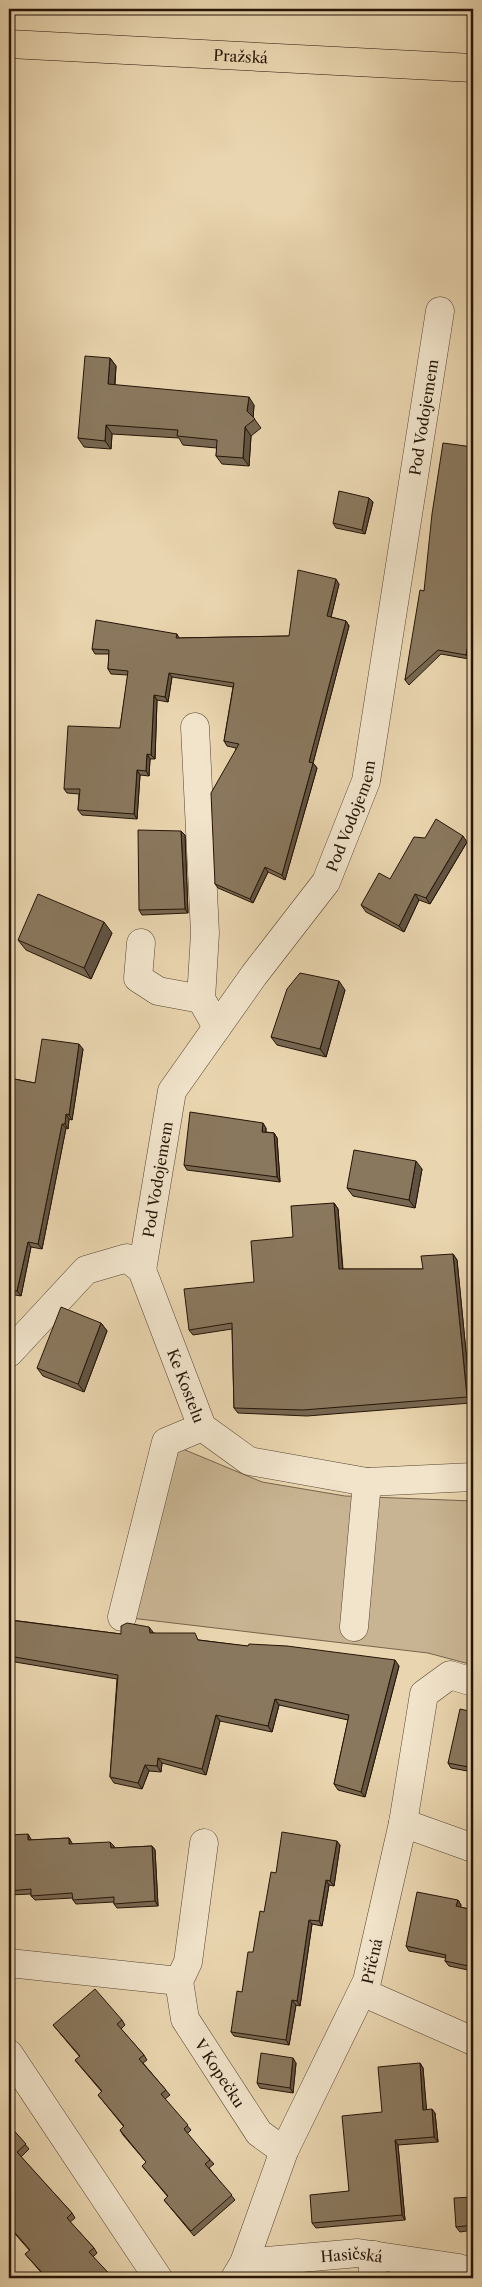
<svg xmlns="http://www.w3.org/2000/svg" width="482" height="2287" viewBox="0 0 482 2287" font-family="'Libre Caslon Text',serif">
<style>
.green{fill:#c8b492;stroke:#76644c}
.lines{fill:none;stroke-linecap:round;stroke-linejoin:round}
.minor-casing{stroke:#554431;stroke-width:29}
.major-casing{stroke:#241407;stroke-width:29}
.minor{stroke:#f1e4cb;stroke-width:28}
.major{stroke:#e9d5af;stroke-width:28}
.wall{fill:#776751;stroke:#241407}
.shaded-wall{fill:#615442;stroke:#241407}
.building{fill:#8a785e;stroke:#241407}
.labels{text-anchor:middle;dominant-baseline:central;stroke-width:4;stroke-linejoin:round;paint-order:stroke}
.street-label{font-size:15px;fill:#241407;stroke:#f1e4cb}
</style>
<rect width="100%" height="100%" fill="#e9d5af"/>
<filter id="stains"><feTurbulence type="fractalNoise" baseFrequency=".004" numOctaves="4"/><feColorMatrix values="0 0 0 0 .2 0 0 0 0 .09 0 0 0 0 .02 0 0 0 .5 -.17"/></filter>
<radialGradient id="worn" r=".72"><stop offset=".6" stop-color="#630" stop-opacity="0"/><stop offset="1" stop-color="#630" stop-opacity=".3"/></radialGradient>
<!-- green -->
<polygon class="green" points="166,1442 262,1482 345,1496 473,1501 473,1665 428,1653 122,1617"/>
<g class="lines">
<defs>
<g id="minor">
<polyline points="195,727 205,933 201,999 217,1027"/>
<polyline points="141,943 138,978 158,991 201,999"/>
<path id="s1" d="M 142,1270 L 172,1091 L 254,975 L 326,882 L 366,781 L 440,311"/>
<path id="s2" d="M 9,1353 L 86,1270 L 127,1258 L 142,1270 L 202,1427 L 249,1461 L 367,1482 L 473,1477"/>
<polyline points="122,1617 166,1442 202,1427"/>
<polyline points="354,1627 367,1482"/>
<polyline points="403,1823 473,1848"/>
<path id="s3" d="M 204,1843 L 188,1962 L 179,1981 L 185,2019 L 259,2133 L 284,2151"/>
<polyline points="9,1963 179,1981"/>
<polyline points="362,1992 473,2041"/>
<polyline points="9,2054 158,2278"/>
<path id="s4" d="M 244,2263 L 358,2253 L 459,2268 L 473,2274"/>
<path id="s5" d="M 235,2278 L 244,2263 L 284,2151 L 367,1981 L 403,1823 L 424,1694 L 450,1675 L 473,1682"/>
<polyline points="372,2278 374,2255"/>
</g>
<g id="major">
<path id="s6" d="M 9,44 L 473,68"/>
</g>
</defs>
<!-- minor casing -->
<use href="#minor" class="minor-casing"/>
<!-- major casing -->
<use href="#major" class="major-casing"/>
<!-- minor -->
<use href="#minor" class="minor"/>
<!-- major -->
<use href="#major" class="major"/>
</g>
<!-- wall -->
<g class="wall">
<polygon points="110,358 116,366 115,385 254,405 253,417 261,428 251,436 249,466 222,464 216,456 217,448 183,445 179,438 112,434 111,449 84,447 78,438"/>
<polygon points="473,447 473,636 469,659 441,654 409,685 405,680 424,591"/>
<polygon points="369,498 373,502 365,534 336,528 333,523"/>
<polygon points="339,584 331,617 346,621 349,626 313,763 317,768 285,880 268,872 253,903 218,888 215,884 236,748 227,746 224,741 233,687 172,677 168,702 157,700 155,759 150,759 149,776 140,775 137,819 82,815 78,810 79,794 67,793 64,789 120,728 128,675 111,674 108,669 109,654 95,654 92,649 177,634 179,638 289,636"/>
<polygon points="181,831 185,835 188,913 142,915 139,910"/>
<polygon points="467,842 430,904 419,900 404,932 366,912 361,905 390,879"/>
<polygon points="112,933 91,979 26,950 18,940"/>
<polygon points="345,990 326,1057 277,1045 271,1037"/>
<polygon points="83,1049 72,1120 69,1119 68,1129 66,1128 42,1249 31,1247 21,1296 9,1294 9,1078 35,1083"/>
<polygon points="266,1128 266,1132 274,1133 277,1138 280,1182 187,1170 184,1165"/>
<polygon points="422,1169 415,1208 353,1196 347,1188"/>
<polygon points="334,1203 338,1209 343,1269 423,1269 453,1254 457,1260 471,1403 307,1416 238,1413 234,1408 232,1329 193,1335 189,1330 254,1282 293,1237"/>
<polygon points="101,1323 107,1331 84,1392 43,1376 37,1368"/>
<polygon points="9,1611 11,1615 11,1620 121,1634 153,1632 153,1633 199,1640 399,1666 365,1797 338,1790 334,1784 348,1720 279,1705 272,1732 220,1721 206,1775 162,1763 161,1772 149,1771 142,1789 114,1783 110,1777 117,1679 9,1661"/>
<polygon points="473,1712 473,1772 451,1768 448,1763"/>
<polygon points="9,1835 31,1839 31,1840 69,1838 72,1844 114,1846 114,1848 152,1846 155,1850 158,1906 117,1908 114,1904 114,1902 76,1904 73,1900 73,1898 35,1900 31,1896 31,1894 9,1895"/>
<polygon points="340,1845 334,1886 329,1885 322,1926 312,1924 300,2006 296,2005 289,2045 234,2036 231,2032 276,1873"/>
<polygon points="458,1900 461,1905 460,1907 473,1910 473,1971 449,1966 445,1961 446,1958 409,1951 406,1946"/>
<polygon points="122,2020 125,2025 121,2029 144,2055 147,2060 143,2063 170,2095 165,2099 191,2130 187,2134 214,2164 209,2168 235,2200 194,2236 164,2200 168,2197 142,2166 146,2162 123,2135 120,2130 124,2127 98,2095 102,2092 79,2065 75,2060 80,2057 53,2025"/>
<polygon points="296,2063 293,2093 260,2088 257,2083"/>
<polygon points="420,2063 423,2068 426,2109 435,2113 438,2142 398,2145 405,2220 316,2228 312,2223 349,2191"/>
<polygon points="9,2125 29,2149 21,2157 72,2213 75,2218 70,2222 94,2248 97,2253 93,2257 113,2278 46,2278 25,2254 30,2251 9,2227 9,2214 12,2212 9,2209"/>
<polygon points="473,2197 473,2230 460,2232 456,2227"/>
</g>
<!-- shaded-wall -->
<g class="shaded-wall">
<polygon points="110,358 116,366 114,393 108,384"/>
<polygon points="249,397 254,405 253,419 247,411"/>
<polygon points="106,425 112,434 111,449 105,441"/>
<polygon points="245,427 251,436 249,466 243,458"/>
<polygon points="369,498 373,502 365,534 362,530"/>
<polygon points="336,579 339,584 330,621 327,616"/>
<polygon points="346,621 349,626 312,767 309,762"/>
<polygon points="472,623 473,625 473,636 469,659 466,655"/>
<polygon points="169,673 172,677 168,702 165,697"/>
<polygon points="154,695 157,700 155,759 151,755"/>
<polygon points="147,754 150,759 149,776 146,771"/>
<polygon points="313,763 317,768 285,880 282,875"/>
<polygon points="137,770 140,775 137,819 134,814"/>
<polygon points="181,831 185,835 188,913 185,909"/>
<polygon points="463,836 467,842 430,904 426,898"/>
<polygon points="265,867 268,872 253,903 250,899"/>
<polygon points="415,894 419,900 404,932 399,926"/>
<polygon points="104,922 112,933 91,979 84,968"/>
<polygon points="339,981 345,990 326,1057 320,1049"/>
<polygon points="79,1044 83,1049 72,1120 69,1115"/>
<polygon points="66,1114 69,1119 68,1129 65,1124"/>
<polygon points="263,1123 266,1128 265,1136 262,1132"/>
<polygon points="62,1124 66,1128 42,1249 38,1244"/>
<polygon points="274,1133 277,1138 280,1182 277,1177"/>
<polygon points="416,1161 422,1169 415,1208 409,1200"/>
<polygon points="334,1203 338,1209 343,1275 339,1269"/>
<polygon points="28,1242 31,1247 21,1296 17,1291"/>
<polygon points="453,1254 457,1260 471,1403 467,1397"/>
<polygon points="101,1323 107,1331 84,1392 78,1384"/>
<polygon points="9,1611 11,1615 10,1626 9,1623"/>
<polygon points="149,1627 153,1632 154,1639 150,1633"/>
<polygon points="395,1660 399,1666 365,1797 361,1792"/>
<polygon points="275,1699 279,1705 272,1732 268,1726"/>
<polygon points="216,1715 220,1721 206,1775 202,1769"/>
<polygon points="158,1758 162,1763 161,1772 157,1766"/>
<polygon points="145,1765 149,1771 142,1789 138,1783"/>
<polygon points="28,1834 31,1839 31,1845 28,1840"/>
<polygon points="69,1838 72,1843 73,1849 69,1844"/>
<polygon points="337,1841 340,1845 334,1886 330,1881"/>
<polygon points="110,1842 114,1846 114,1853 111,1848"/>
<polygon points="152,1846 155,1850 158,1906 155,1901"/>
<polygon points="326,1880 329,1885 322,1926 319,1921"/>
<polygon points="458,1900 461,1905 460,1911 456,1906"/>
<polygon points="309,1920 312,1924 300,2006 297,2001"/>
<polygon points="292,2000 296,2005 289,2045 286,2040"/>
<polygon points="293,2058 296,2063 293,2093 290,2088"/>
<polygon points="420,2063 423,2068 427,2114 423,2110"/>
<polygon points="432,2109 435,2113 438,2142 434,2137"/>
<polygon points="395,2140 398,2145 405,2220 402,2215"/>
</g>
<!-- building -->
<g class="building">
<polygon points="85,356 110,358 108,384 249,397 247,411 255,419 245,427 243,458 216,456 217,440 177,436 178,430 106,425 105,441 78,438"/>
<polygon points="443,443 473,447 473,623 472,623 466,655 438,650 405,680 420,590 424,591 432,514"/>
<polygon points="339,491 369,498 362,530 333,523"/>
<polygon points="298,570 336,579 327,616 346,621 309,762 313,763 282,875 265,867 250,899 215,884 211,793 239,744 224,741 234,683 169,673 165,697 154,695 151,755 147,754 146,771 137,770 134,814 78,810 80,789 64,789 68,726 120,728 128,671 108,669 109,650 92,649 96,620 177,634 176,638 289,636"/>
<polygon points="436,819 463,836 426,898 415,894 399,926 361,905 379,873 390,879 414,837 425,838"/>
<polygon points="138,830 181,831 185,909 139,910"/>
<polygon points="38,894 104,922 84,968 18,940"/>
<polygon points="300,973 339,981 320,1049 271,1037 287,989"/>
<polygon points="42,1039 79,1044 69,1115 66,1114 65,1124 62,1124 38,1244 28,1242 17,1291 9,1290 9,1078 35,1083"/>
<polygon points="190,1112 263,1123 262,1132 274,1133 277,1177 184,1165"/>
<polygon points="354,1150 416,1161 409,1200 347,1188"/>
<polygon points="334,1203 339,1269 423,1269 421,1256 453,1254 467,1397 303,1410 234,1408 232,1323 189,1330 184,1289 254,1282 251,1241 293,1237 291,1206"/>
<polygon points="61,1307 101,1323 78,1384 37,1368"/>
<polygon points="9,1620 121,1634 121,1626 127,1623 149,1627 150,1633 195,1633 198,1640 248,1646 249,1644 287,1646 395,1660 361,1792 334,1784 349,1715 275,1699 268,1726 216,1715 202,1769 158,1758 157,1766 145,1765 138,1783 110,1777 118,1675 9,1656"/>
<polygon points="460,1709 473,1712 473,1768 448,1763"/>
<polygon points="282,1832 337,1841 330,1881 326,1880 319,1921 309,1920 297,2001 292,2000 286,2040 231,2032 237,1991 242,1992 248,1952 253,1952 260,1911 264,1912 271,1872 276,1873"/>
<polygon points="28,1834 28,1840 69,1838 69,1844 110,1842 111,1848 152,1846 155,1901 114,1904 114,1897 73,1900 72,1893 31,1896 31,1889 9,1891 9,1835"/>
<polygon points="417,1892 458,1900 456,1906 473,1910 473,1967 445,1961 446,1955 406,1946"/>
<polygon points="95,1989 122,2020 117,2024 144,2055 139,2059 166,2090 161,2094 188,2125 184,2129 210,2160 205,2164 232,2195 191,2231 164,2200 168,2196 142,2166 146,2162 120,2130 124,2126 98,2095 102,2091 75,2060 80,2056 53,2025"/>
<polygon points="261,2053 293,2058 290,2088 257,2083"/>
<polygon points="420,2063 423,2110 432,2109 434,2137 395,2140 402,2215 312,2223 310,2195 349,2191 342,2116 382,2112 378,2067"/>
<polygon points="9,2125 26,2144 17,2152 72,2213 67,2218 94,2248 89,2252 113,2278 47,2278 25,2254 30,2250 9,2226 9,2214 12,2212 9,2208"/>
<polygon points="473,2197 473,2225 456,2227 454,2198"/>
</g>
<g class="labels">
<!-- street labels -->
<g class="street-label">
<text stroke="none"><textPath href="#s6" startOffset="232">Pražská</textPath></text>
<text stroke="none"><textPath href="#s1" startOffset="918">Pod Vodojemem</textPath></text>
<text stroke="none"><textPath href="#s1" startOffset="512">Pod Vodojemem</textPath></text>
<text stroke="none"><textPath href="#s1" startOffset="92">Pod Vodojemem</textPath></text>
<text stroke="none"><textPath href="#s2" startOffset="299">Ke Kostelu</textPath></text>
<text stroke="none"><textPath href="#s5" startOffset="346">Příčná</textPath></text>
<text stroke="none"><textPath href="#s3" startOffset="244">V Kopečku</textPath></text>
<text stroke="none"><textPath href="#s4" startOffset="108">Hasičská</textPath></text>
</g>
</g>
<!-- margin -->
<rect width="482" height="2287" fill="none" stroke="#e9d5af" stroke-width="30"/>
<rect x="10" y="10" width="462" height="2267" fill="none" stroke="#241407" stroke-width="2.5"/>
<rect x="15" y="15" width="452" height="2257" fill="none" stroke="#241407"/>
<rect width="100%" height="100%" filter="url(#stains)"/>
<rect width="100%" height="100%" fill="url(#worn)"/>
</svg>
